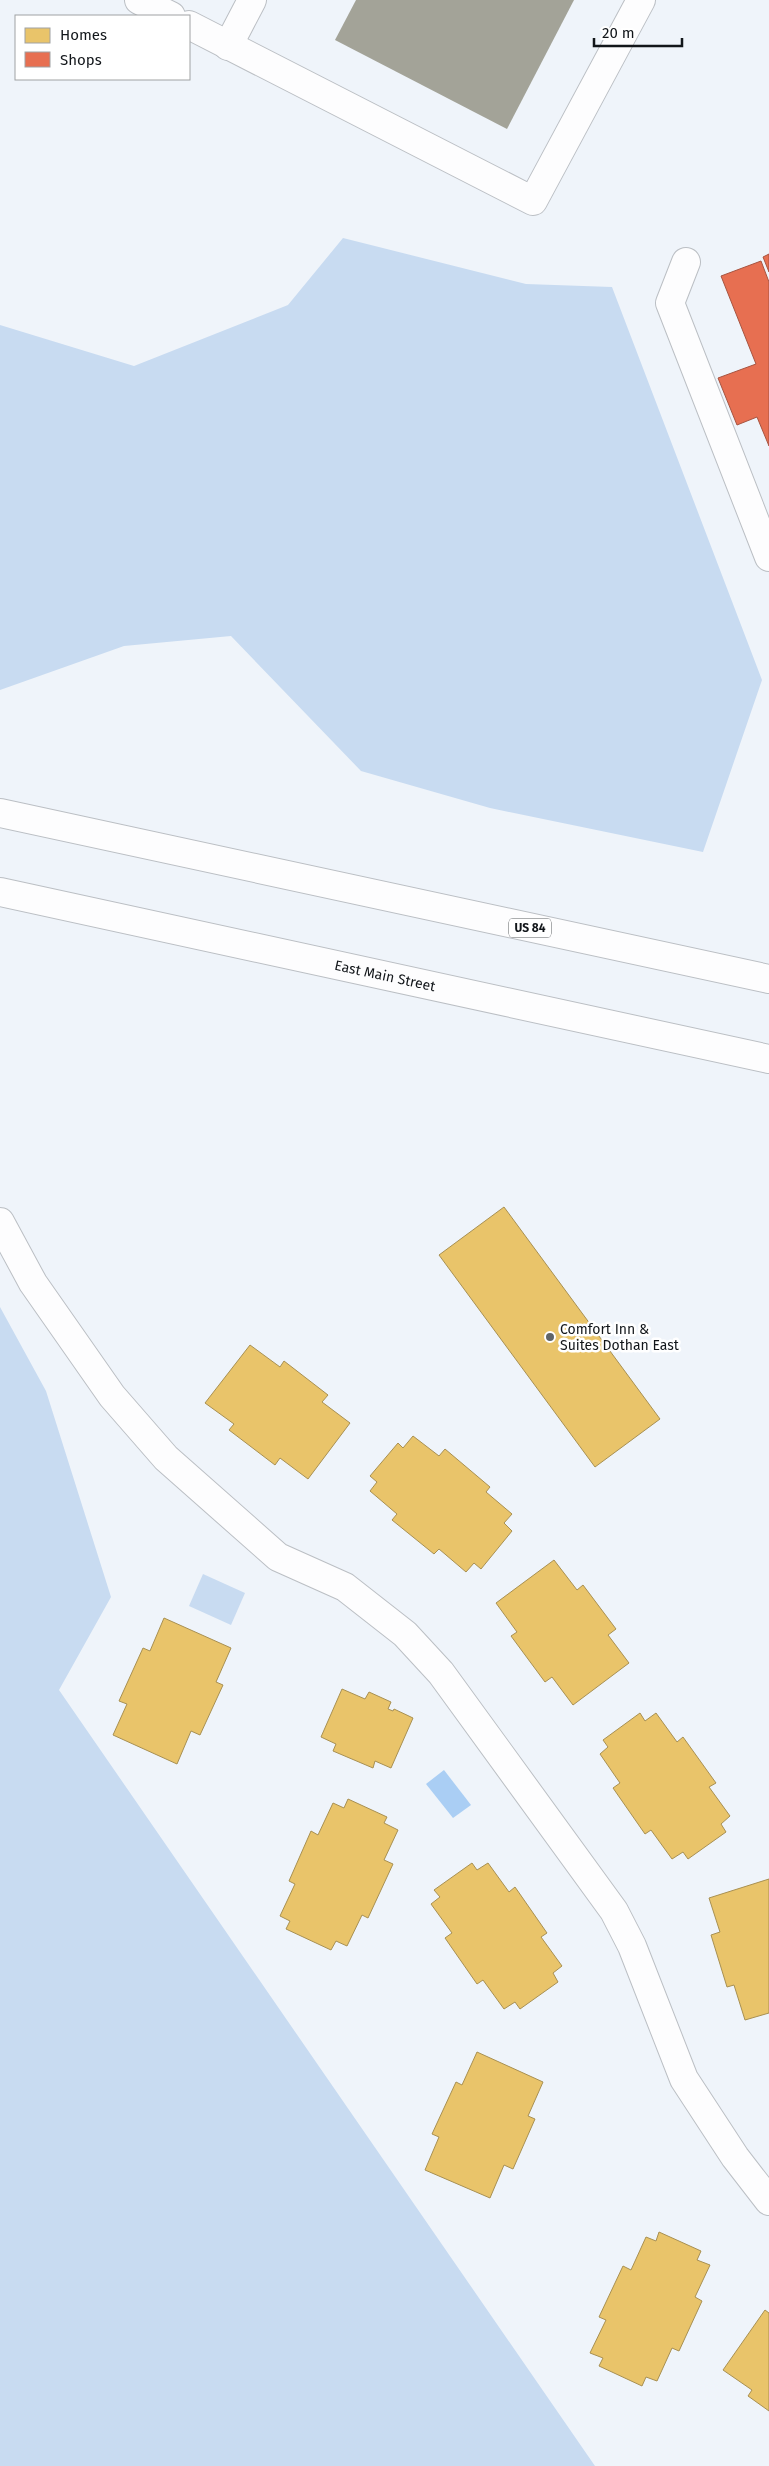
<svg xmlns="http://www.w3.org/2000/svg" width="769" height="2466" viewBox="0 0 769 2466" font-family="'Fira Sans',sans-serif">
<style>
.green{fill:#c8dbf1}
.water{fill:#aacef4}
.homes{fill:#e9c46a;stroke:#a89052}
.shops{fill:#e76f51;stroke:#a75440}
.building{fill:#a3a398}
.lines{fill:none;stroke-linecap:round;stroke-linejoin:round}
.minor-casing{stroke:#bbbfc4;stroke-width:30}
.highway-casing{stroke:#bbbfc4;stroke-width:30}
.minor{stroke:#fdfdfe;stroke-width:28}
.highway{stroke:#fdfdfe;stroke-width:28}
.poi-dot{fill:#5f6468;stroke:#fff;stroke-width:2}
.labels{text-anchor:middle;dominant-baseline:central;stroke-width:5;stroke-linejoin:round;paint-order:stroke}
.shield{fill:#fff;stroke:#595c5f;stroke-width:1}
.shield-label{font-size:12px;font-weight:bold;fill:#12161a}
.street-label{font-size:14px;fill:#12161a;stroke:#fff}
.poi-label{font-size:14px;fill:#12161a;stroke:#fff;text-anchor:start}
</style>
<rect width="100%" height="100%" fill="#eff4fa"/>
<!-- green -->
<g class="green">
<polygon points="343,238 526,284 612,287 762,680 703,852 490,808 361,771 231,636 124,646 0,690 0,325 134,366 288,305"/>
<polygon points="0,1307 46,1391 111,1597 59,1690 595,2466 0,2466"/>
<polygon points="203,1574 245,1593 231,1625 189,1606"/>
</g>
<!-- water -->
<polygon class="water" points="444,1770 471,1805 453,1818 426,1784"/>
<!-- homes -->
<g class="homes">
<polygon points="504,1207 660,1419 595,1467 439,1255"/>
<polygon points="250,1345 280,1367 284,1361 328,1395 322,1402 350,1423 308,1479 280,1458 275,1465 229,1430 234,1424 205,1403"/>
<polygon points="413,1436 439,1456 445,1449 490,1487 486,1492 512,1514 504,1523 512,1531 481,1569 474,1563 466,1572 439,1549 434,1554 392,1520 397,1514 370,1491 377,1482 370,1476 398,1443 403,1448"/>
<polygon points="554,1560 577,1590 583,1585 616,1629 608,1635 629,1663 573,1705 552,1677 545,1682 511,1636 517,1632 496,1603"/>
<polygon points="164,1618 231,1648 216,1682 223,1685 200,1735 191,1731 177,1764 113,1735 127,1704 119,1701 143,1648 150,1651"/>
<polygon points="342,1689 365,1699 369,1692 391,1702 388,1709 393,1711 394,1709 413,1718 391,1768 375,1761 373,1768 333,1751 336,1744 321,1737"/>
<polygon points="640,1713 645,1721 656,1713 677,1742 683,1737 716,1783 709,1787 730,1816 721,1824 726,1832 688,1859 683,1852 672,1859 651,1830 645,1834 613,1788 620,1783 600,1754 608,1747 603,1740"/>
<polygon points="348,1799 387,1817 384,1823 398,1830 384,1860 393,1864 368,1918 362,1915 347,1946 336,1941 331,1950 286,1929 290,1921 280,1916 295,1884 289,1881 311,1831 318,1835 333,1803 344,1808"/>
<polygon points="472,1863 477,1870 488,1863 509,1892 515,1887 547,1933 541,1937 562,1966 553,1973 558,1982 520,2009 515,2002 504,2009 483,1980 477,1984 445,1938 452,1933 431,1904 440,1897 434,1890"/>
<polygon points="769,1879 769,2013 745,2020 734,1985 727,1987 711,1935 720,1932 709,1898"/>
<polygon points="477,2052 543,2082 528,2116 535,2119 513,2169 504,2165 490,2198 425,2170 439,2137 432,2134 456,2082 462,2085"/>
<polygon points="659,2232 701,2251 697,2260 710,2265 695,2297 702,2301 679,2351 672,2348 657,2381 646,2377 642,2386 599,2366 603,2358 590,2353 606,2320 599,2317 623,2266 631,2270 646,2237 656,2241"/>
<polygon points="765,2310 769,2313 769,2411 748,2396 752,2390 723,2370"/>
</g>
<!-- shops -->
<g class="shops">
<polygon points="769,254 769,272 763,257"/>
<polygon points="761,261 769,282 769,446 757,417 737,425 718,378 756,364 721,276"/>
</g>
<!-- building -->
<polygon class="building" points="356,0 574,0 507,129 335,40"/>
<g class="lines">
<defs>
<g id="minor">
<polyline points="139,0 171,16"/>
<polyline points="189,25 533,201 641,0"/>
<polyline points="228,46 252,0"/>
<polyline points="686,262 670,303 769,557"/>
<polyline points="0,1222 33,1283 112,1396 166,1458 278,1557 345,1587 405,1634 441,1673 614,1911 632,1946 684,2079 735,2157 769,2201"/>
</g>
<g id="highway">
<polyline points="0,813 769,979"/>
<path id="s1" d="M 0,892 L 769,1059"/>
</g>
</defs>
<!-- minor casing -->
<use href="#minor" class="minor-casing"/>
<!-- highway casing -->
<use href="#highway" class="highway-casing"/>
<!-- minor -->
<use href="#minor" class="minor"/>
<!-- highway -->
<use href="#highway" class="highway"/>
</g>
<!-- markers -->
<circle class="poi-dot" cx="550" cy="1337" r="5"/>
<g class="labels">
<!-- shield labels -->
<rect class="shield" x="509" y="918.5" width="42" height="19" rx="4"/>
<g class="shield-label">
<text x="530" y="928">US 84</text>
</g>
<!-- street labels -->
<g class="street-label">
<text stroke="none"><textPath href="#s1" startOffset="394">East Main Street</textPath></text>
</g>
<!-- poi labels -->
<g class="poi-label">
<text x="560" y="1329">Comfort Inn &amp;<tspan x="560" dy="16">Suites Dothan East</tspan></text>
</g>
</g>
<!-- legend -->
<rect x="15" y="15" width="175" height="65" fill="#ffffff" stroke="#a0a2a3"/>
<rect x="25" y="28" width="25" height="15" fill="#e9c46a" stroke="#a0a2a3"/>
<text x="60" y="40" font-size="15" fill="#12161a">Homes</text>
<rect x="25" y="52" width="25" height="15" fill="#e76f51" stroke="#a0a2a3"/>
<text x="60" y="65" font-size="15" fill="#12161a">Shops</text>
<!-- scale -->
<path d="M594 38v8h88v-8" fill="none" stroke="#12161a" stroke-width="2.5"/>
<text x="602" y="38" font-size="15" fill="#12161a" stroke="#ffffff" stroke-width="4" paint-order="stroke">20 m</text>
</svg>
